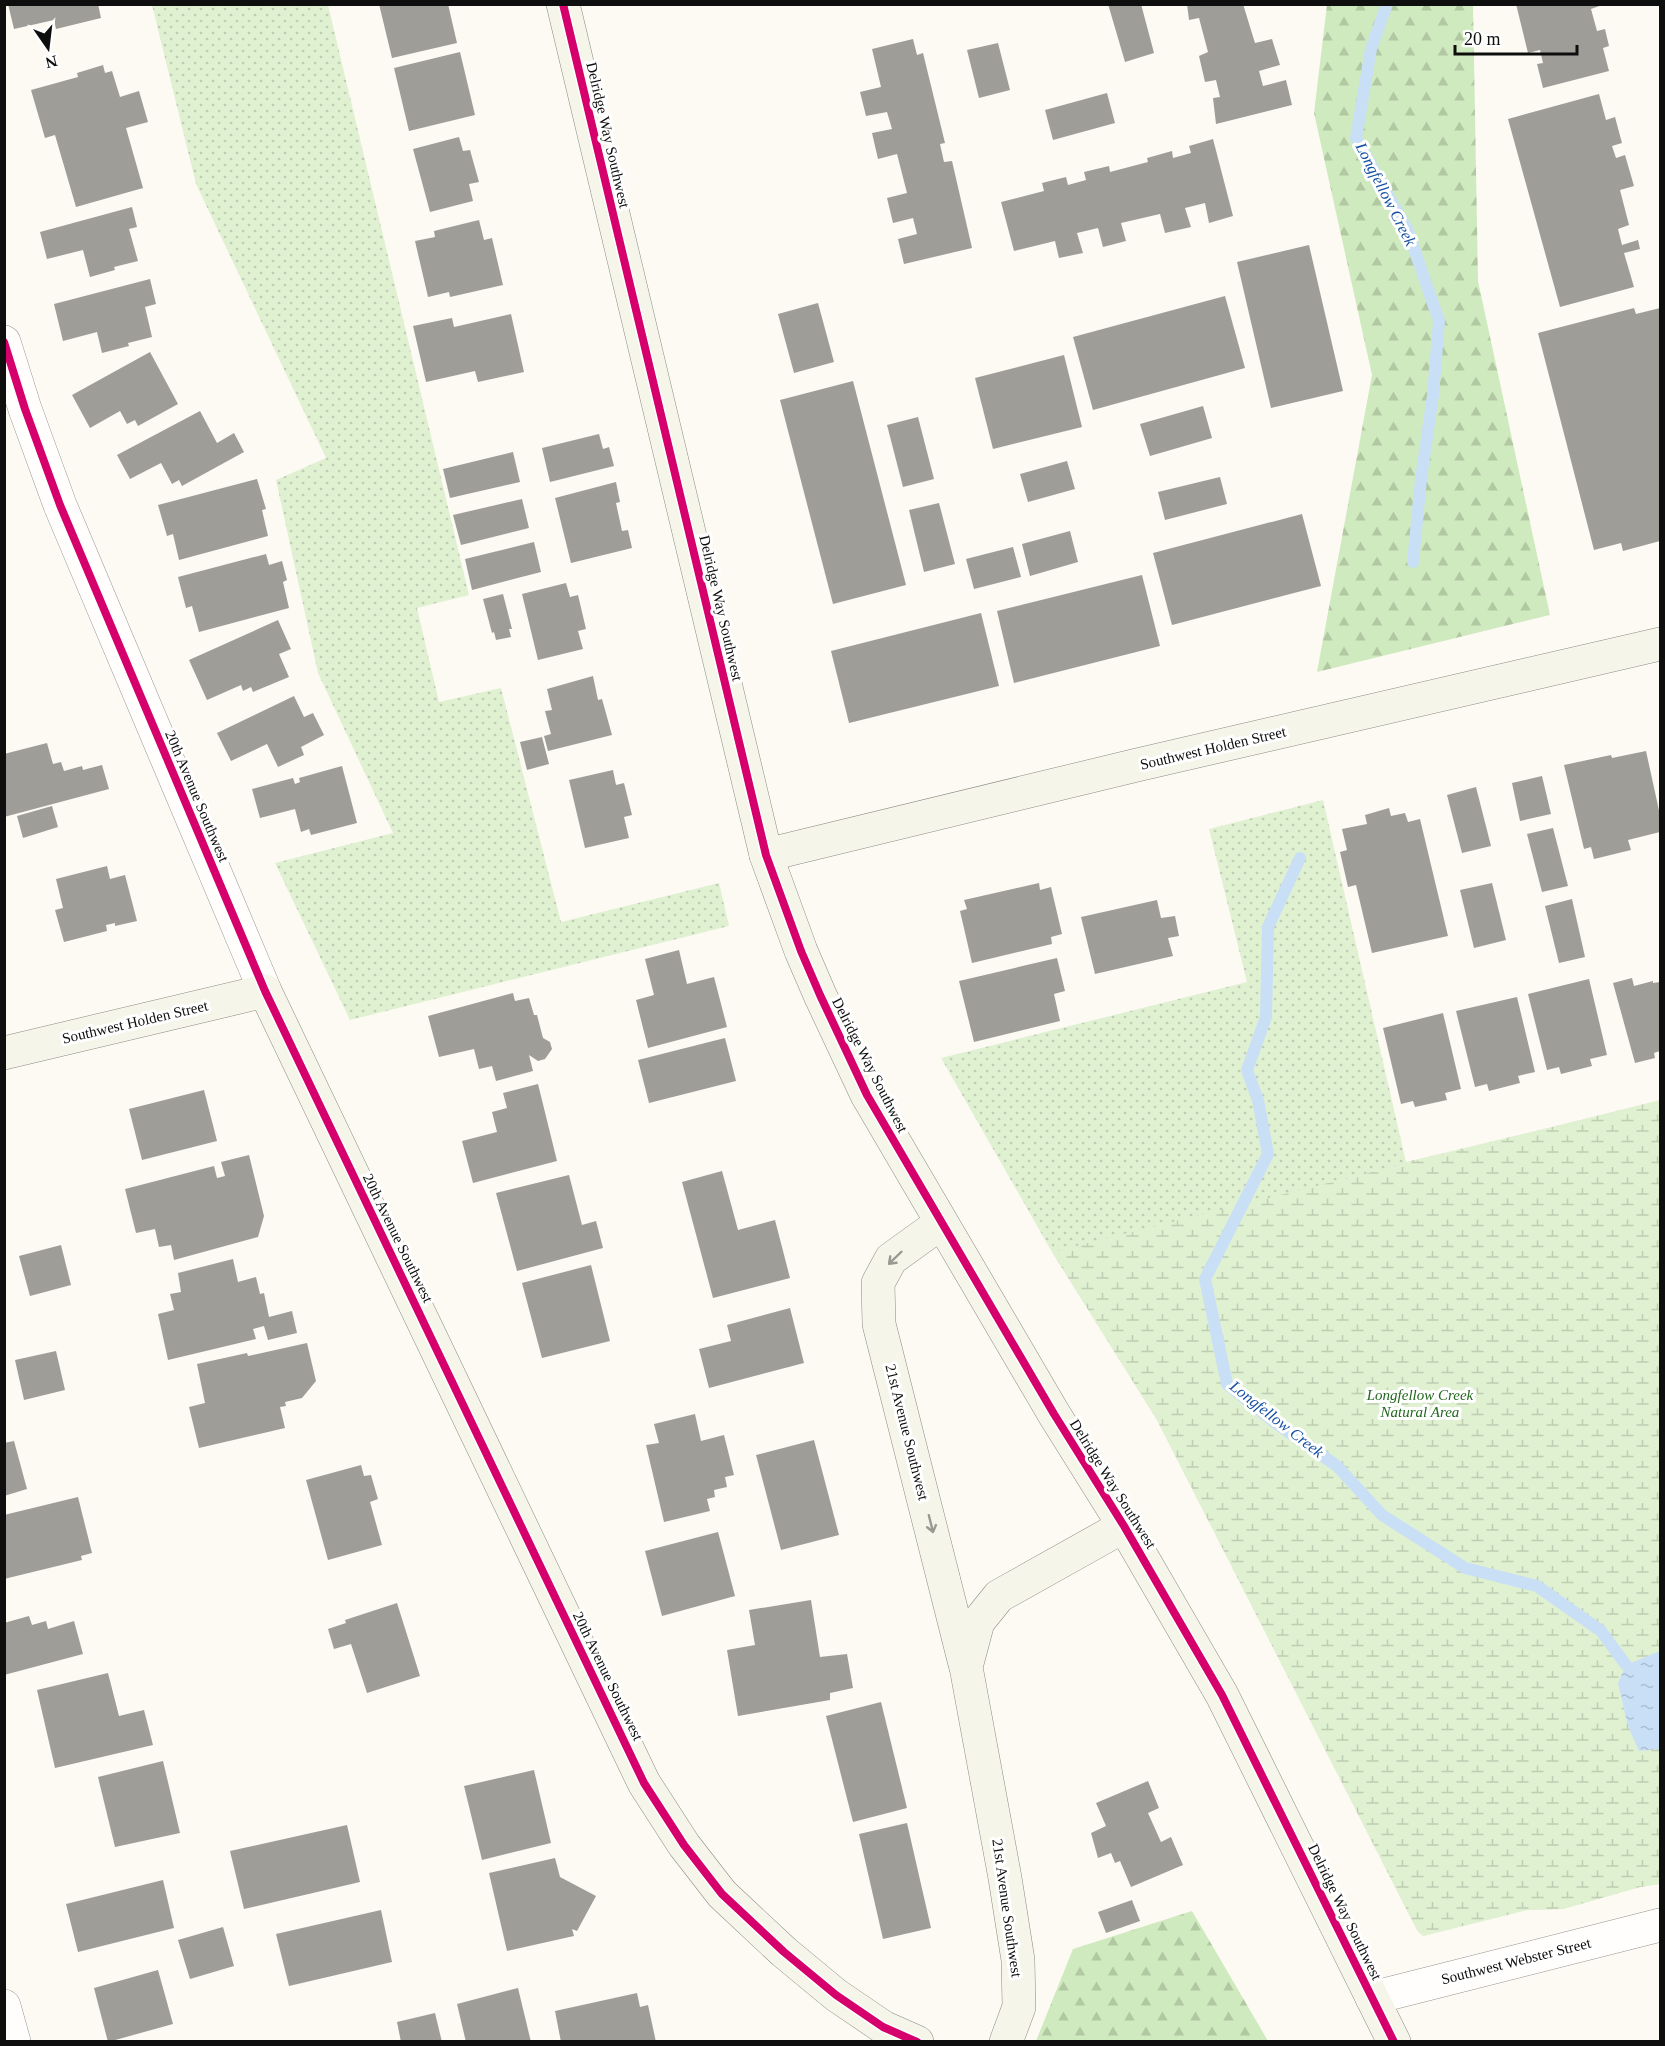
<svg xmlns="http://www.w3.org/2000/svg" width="1665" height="2046" viewBox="0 0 1665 2046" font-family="Georgia,serif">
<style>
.grass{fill:url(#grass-dots)}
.forest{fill:url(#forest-firs)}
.wetland{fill:url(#wetland-marsh)}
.water{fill:url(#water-ripples)}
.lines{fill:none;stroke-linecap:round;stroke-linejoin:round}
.stream{stroke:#c8dff6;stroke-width:12}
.building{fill:#9f9d98}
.street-casing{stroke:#959491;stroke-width:34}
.secondary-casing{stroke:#8c8b87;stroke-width:34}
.street{stroke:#fffefd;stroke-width:33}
.secondary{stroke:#f5f5ea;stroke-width:33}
.cycleway-casing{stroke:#fff;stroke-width:11}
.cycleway{stroke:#d6006c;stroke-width:8}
.oneway{stroke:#999992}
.labels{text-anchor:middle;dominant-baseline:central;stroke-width:6;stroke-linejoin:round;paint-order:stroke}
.street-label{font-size:15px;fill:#0e0e0e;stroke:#fff}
.park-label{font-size:15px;font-style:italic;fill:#21671c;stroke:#fff}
.water-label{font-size:16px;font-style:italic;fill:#144fa3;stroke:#fff}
</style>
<defs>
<pattern id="grass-dots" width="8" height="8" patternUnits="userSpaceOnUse" patternTransform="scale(1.5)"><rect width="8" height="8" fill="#e0f1d2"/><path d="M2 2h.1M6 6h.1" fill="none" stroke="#bfcdb3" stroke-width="1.8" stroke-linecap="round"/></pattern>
<pattern id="forest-firs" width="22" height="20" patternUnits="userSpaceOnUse" patternTransform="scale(1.5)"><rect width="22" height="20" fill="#cfeabf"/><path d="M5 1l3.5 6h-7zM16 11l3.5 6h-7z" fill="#b1c8a3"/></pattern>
<pattern id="wetland-marsh" width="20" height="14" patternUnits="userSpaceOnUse" patternTransform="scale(1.5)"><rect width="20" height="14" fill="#e0f1d2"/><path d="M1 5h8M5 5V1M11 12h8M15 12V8" fill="none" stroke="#bfcdb3"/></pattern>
<pattern id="water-ripples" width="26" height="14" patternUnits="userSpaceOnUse" patternTransform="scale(1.5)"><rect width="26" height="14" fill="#c8dff6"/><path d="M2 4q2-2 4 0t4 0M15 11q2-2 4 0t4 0" fill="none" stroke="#abbed2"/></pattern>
</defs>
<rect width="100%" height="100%" fill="#fcfaf2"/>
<!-- grass -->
<g class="grass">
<polygon points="152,5 328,5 469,595 417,608 439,702 501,688 561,922 719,883 729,926 350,1020 275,863 393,833 318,673 276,480 326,458 196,184"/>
<polygon points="1323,800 1406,1162 1660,1101 1660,1884 1640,1887 1563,1909 1527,1910 1423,1936 1417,1930 1157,1420 1052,1252 941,1058 1247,982 1209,829"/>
</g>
<!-- forest -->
<g class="forest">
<polygon points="1327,5 1473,5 1478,281 1550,615 1317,672 1372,375 1314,113"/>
<polygon points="1192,1911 1268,2041 1036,2041 1073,1949"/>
</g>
<!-- wetland -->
<polygon class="wetland" points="1660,1100 1660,1884 1640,1887 1563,1909 1527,1910 1423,1936 1417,1930 1157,1420 1052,1252"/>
<!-- water -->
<polygon class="water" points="1660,1651 1660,1749 1639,1751 1628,1726 1618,1683 1626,1665"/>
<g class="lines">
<!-- stream -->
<g class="stream">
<polyline points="1387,4 1371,49 1356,138 1408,231 1439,321 1433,395 1421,479 1413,562"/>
<polyline points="1300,858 1268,927 1266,1017 1247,1070 1258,1100 1268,1154 1205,1279 1227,1384 1273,1421 1337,1466 1382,1515 1465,1568 1537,1586 1601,1631 1626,1665"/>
</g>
</g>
<!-- building -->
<g class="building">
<polygon points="8,4 98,4 101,18 56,29 54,20 14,29"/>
<polygon points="379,4 448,4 457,43 392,58"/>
<polygon points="1108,4 1141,4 1154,53 1125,62"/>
<polygon points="1187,4 1243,4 1255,43 1272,39 1280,65 1259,71 1263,86 1286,80 1292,105 1216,124 1213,98 1220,97 1216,80 1205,82 1199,56 1208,52 1199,18 1189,20"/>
<polygon points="1516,4 1605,4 1591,9 1597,31 1605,29 1609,46 1603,48 1609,71 1543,88 1537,64 1543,63 1540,50 1528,53"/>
<polygon points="913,39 917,55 923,53 945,143 940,144 944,162 952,161 972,248 904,264 898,239 917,234 913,218 893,223 887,198 907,193 897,154 878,159 872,133 892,129 887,112 866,116 860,92 881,87 872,49"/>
<polygon points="998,43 1010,90 979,98 967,50"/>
<polygon points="460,52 475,115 409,131 394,68"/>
<polygon points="103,65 105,73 112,71 120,97 139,91 148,122 126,128 143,188 76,207 55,135 45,138 31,90 78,77 77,73"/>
<polygon points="1107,93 1115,123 1053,140 1045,110"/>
<polygon points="1599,94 1606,120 1615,117 1622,143 1612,146 1616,158 1625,155 1634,186 1620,190 1629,225 1618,229 1622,245 1638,240 1640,249 1624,253 1634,287 1560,307 1508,119"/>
<polygon points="459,137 463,151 470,150 479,182 469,184 473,201 430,212 413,149"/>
<polygon points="1213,139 1233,216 1209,223 1205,203 1185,208 1191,227 1165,233 1160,214 1121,223 1126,241 1103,247 1098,228 1077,233 1083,253 1059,258 1055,241 1014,251 1001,202 1044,191 1042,183 1066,177 1068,185 1086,180 1084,172 1109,166 1110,172 1148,162 1147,158 1172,151 1173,158 1191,153 1189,146"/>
<polygon points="132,207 137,227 129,229 138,261 114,267 115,270 90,277 83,250 47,259 40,232"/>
<polygon points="479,220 484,240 492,238 503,285 450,297 449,292 428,297 415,241 435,237 434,231"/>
<polygon points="1309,245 1343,391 1271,408 1237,262"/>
<polygon points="150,279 156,304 145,307 152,337 128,343 129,346 102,353 97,332 63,341 54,304"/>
<polygon points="1225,296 1245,368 1093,410 1073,337"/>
<polygon points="818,303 834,362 794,373 778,314"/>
<polygon points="1634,308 1636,314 1660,308 1660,541 1623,551 1621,543 1594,550 1538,333"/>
<polygon points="511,314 524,372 478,382 475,371 426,382 413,326 452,318 454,327"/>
<polygon points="150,352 178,404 138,426 135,420 127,424 120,411 90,428 72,395"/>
<polygon points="1064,355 1082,427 993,449 975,378"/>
<polygon points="853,381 906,585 833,604 780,400"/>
<polygon points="1203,406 1212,438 1150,456 1140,424"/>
<polygon points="200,411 217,443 234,433 244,452 182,486 179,480 172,484 161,463 130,479 117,455"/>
<polygon points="918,417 934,479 903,487 887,425"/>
<polygon points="599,434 603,449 609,447 614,466 550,482 542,448"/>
<polygon points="513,452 520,482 450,498 443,469"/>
<polygon points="1067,461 1075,489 1028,502 1020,474"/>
<polygon points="1220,477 1227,504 1165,520 1158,492"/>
<polygon points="257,479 266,509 262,510 268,536 179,560 173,534 167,536 158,505"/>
<polygon points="616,482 620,502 616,503 622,531 628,530 632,548 571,563 555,498"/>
<polygon points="522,499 529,528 461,545 453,515"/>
<polygon points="939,503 955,564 924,572 909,510"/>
<polygon points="1302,514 1321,586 1172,625 1153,553"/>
<polygon points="1070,531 1078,562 1030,576 1022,544"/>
<polygon points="534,542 541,572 472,590 465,559"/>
<polygon points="1013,547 1021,577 974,589 966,559"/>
<polygon points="266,554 269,565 282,561 287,580 283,582 289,608 199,632 192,606 186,608 178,577"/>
<polygon points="1142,575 1160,646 1014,683 997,611"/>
<polygon points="566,583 570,597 578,595 586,629 578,631 583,649 538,660 522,594"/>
<polygon points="503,594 512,629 509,629 511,637 496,640 494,632 492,633 483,599"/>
<polygon points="981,613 999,686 849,723 831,651"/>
<polygon points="278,620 291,649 279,654 289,677 253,692 251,687 243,691 241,685 207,700 189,660"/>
<polygon points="593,676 598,700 602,699 612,735 548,751 544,736 551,734 545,711 552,710 547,689"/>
<polygon points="294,696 304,717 313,713 324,735 301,747 304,755 278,767 267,744 231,761 217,733"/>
<polygon points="542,737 549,764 527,770 520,742"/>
<polygon points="47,743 53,764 61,762 64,771 82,766 83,770 102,765 109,789 4,817 4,754"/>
<polygon points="1646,751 1660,815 1660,832 1628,840 1631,850 1594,859 1591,847 1584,849 1564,765 1611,755 1612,758"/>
<polygon points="342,766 357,823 311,835 309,829 301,832 295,809 260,818 252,789 293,778 295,784 300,782 299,778"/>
<polygon points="613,770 616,785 624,783 632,815 624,817 629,838 585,848 569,780"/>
<polygon points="1542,776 1551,814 1520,821 1512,783"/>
<polygon points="1476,787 1491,846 1462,853 1447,795"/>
<polygon points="52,806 58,827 23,838 17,816"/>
<polygon points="1389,808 1391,816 1405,813 1408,822 1420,819 1448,936 1372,953 1356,885 1348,887 1340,852 1347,850 1342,829 1367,824 1365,815"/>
<polygon points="1553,828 1568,886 1542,892 1527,834"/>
<polygon points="107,866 110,879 125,875 137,921 115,926 115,923 106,925 107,931 64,942 55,910 63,908 56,879"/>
<polygon points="1039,883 1040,890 1051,887 1062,934 1051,937 1052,944 972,963 960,911 967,909 964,900"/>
<polygon points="1492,883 1506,940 1474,948 1460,890"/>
<polygon points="1572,899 1585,957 1559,963 1545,906"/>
<polygon points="1157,900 1161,918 1175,916 1179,936 1168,938 1173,956 1095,974 1081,917"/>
<polygon points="679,950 687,984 714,977 727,1027 648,1048 636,1000 654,995 645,959"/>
<polygon points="1057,958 1065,991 1054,994 1060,1021 974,1042 959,981"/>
<polygon points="1632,978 1634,986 1653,981 1653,983 1660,982 1660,1051 1654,1053 1655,1058 1635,1063 1613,983"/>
<polygon points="1589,979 1607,1055 1590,1059 1592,1066 1561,1074 1559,1067 1547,1070 1528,994"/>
<polygon points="513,993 515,1001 529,998 534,1015 537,1015 543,1038 550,1042 552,1049 545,1059 538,1061 529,1055 533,1071 496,1081 492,1066 479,1069 474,1049 439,1057 428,1016"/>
<polygon points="1517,997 1535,1072 1518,1076 1520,1083 1489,1091 1487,1084 1475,1087 1456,1011"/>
<polygon points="1443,1013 1461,1089 1445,1093 1447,1100 1415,1107 1413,1101 1401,1104 1383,1028"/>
<polygon points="725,1038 736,1081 649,1103 638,1060"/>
<polygon points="538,1084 557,1161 473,1183 462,1141 497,1132 492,1112 507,1108 503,1093"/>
<polygon points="204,1090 217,1141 142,1160 129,1109"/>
<polygon points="249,1155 264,1216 258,1237 174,1260 171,1245 159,1247 155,1229 136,1233 125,1189 214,1166 217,1178 225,1176 221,1162"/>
<polygon points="722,1171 738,1230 775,1220 790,1278 713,1298 682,1182"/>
<polygon points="569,1175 582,1225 596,1221 603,1248 517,1271 496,1193"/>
<polygon points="61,1245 71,1285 30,1296 19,1256"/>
<polygon points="233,1259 238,1282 256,1277 260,1294 264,1293 269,1317 292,1311 297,1333 268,1340 264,1326 253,1329 256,1339 168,1360 158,1314 174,1310 170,1294 181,1292 178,1273"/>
<polygon points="591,1265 610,1341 542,1358 522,1283"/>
<polygon points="790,1308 804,1363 709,1388 699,1349 731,1341 727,1325"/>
<polygon points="307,1343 316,1381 302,1398 285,1402 286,1406 280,1407 285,1428 199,1448 189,1407 205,1403 197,1364 247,1353 248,1356"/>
<polygon points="56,1351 65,1390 24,1400 15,1360"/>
<polygon points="695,1414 701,1441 724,1435 734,1475 725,1477 727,1487 714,1490 715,1497 707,1499 710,1511 664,1522 646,1445 659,1443 654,1424"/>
<polygon points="814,1440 839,1535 781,1550 756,1455"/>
<polygon points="14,1441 27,1489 4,1496 4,1443"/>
<polygon points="361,1465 364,1476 371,1475 378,1499 370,1502 382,1545 328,1560 306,1480"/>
<polygon points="78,1497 92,1553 81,1556 82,1560 4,1579 4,1515"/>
<polygon points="718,1532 735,1596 662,1616 645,1551"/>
<polygon points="811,1600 820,1657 847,1654 853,1688 830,1693 830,1700 738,1716 727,1650 755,1645 749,1610"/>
<polygon points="397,1603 420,1676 367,1693 351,1644 334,1649 328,1629 346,1623 345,1620"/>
<polygon points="29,1616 32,1625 46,1621 48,1629 74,1621 83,1654 4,1675 4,1623"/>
<polygon points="108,1673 119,1716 144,1710 153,1745 55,1768 37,1690"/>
<polygon points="881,1702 907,1808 853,1822 826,1716"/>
<polygon points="163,1761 180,1833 115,1847 98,1777"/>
<polygon points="534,1770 551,1843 482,1860 464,1786"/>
<polygon points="1148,1781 1159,1808 1148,1813 1161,1842 1171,1837 1183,1865 1131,1887 1120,1861 1115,1863 1111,1853 1098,1858 1091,1833 1106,1826 1096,1803"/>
<polygon points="907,1823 931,1928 883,1939 859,1834"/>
<polygon points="347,1825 360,1882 244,1909 230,1851"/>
<polygon points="555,1858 560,1877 596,1896 577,1931 572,1929 574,1936 507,1951 489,1873"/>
<polygon points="163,1880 174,1928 78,1952 66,1904"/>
<polygon points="1132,1900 1140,1921 1106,1933 1098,1912"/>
<polygon points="381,1910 392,1962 289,1986 276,1934"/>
<polygon points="223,1927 234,1966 190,1979 178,1940"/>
<polygon points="158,1970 173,2024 108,2042 94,1988"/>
<polygon points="518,1988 531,2042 466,2042 457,2004"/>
<polygon points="637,1993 640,2007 648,2005 656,2042 561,2042 555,2011"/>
<polygon points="435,2013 442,2042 401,2042 397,2022"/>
</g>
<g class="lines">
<defs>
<g id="street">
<polyline points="4,342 25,409 60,505 265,991"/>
<polyline points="1372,1998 1660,1925"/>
<polyline points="4,2006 14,2042"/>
</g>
<g id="secondary">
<polyline points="563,4 766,855 801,951 820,995 867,1095 1054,1414 1124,1526 1222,1695 1394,2042"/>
<polyline points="766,855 1137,765 1660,644"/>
<polyline points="4,1053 265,991 644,1783 684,1845 722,1894 784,1952 836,1995 883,2027 917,2042"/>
<polyline points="941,1223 891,1259 878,1283 879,1324 965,1664"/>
<polyline points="1006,2042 1019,2007 1018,1960 1005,1878 966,1667 978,1622 999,1596 1124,1526"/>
</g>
</defs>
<!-- street casing -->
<use href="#street" class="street-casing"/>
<!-- secondary casing -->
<use href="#secondary" class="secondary-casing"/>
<!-- street -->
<use href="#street" class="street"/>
<!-- secondary -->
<use href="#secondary" class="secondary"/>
<defs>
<g id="cycleway">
<polyline points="563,4 766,855 801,951 820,995 867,1095 1054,1414 1124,1526 1222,1695 1394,2042"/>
<polyline points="4,342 25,409 60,505 265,991 644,1783 684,1845 722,1894 784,1952 836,1995 883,2027 917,2042"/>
</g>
</defs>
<!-- cycleway casing -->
<use href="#cycleway" class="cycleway-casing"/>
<!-- cycleway -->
<use href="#cycleway" class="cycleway"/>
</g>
<!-- one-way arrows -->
<defs><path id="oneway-shaft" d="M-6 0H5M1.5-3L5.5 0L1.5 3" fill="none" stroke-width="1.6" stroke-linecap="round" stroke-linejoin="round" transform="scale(1.5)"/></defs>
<g class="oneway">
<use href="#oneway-shaft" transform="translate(895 1258) rotate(136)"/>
<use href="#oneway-shaft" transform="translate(931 1524) rotate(76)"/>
</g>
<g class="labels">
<!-- street labels -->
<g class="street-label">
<text transform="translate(608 135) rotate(77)">Delridge Way Southwest</text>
<text transform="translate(721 608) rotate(77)">Delridge Way Southwest</text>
<text transform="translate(1213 748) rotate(-13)">Southwest Holden Street</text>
<text transform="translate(197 796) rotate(67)">20th Avenue Southwest</text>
<text transform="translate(135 1022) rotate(-13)">Southwest Holden Street</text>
<text transform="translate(870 1065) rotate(63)">Delridge Way Southwest</text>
<text transform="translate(398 1238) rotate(64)">20th Avenue Southwest</text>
<text transform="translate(907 1432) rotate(76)">21st Avenue Southwest</text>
<text transform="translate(1113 1484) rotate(58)">Delridge Way Southwest</text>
<text transform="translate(608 1676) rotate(64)">20th Avenue Southwest</text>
<text transform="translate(1007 1908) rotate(82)">21st Avenue Southwest</text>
<text transform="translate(1345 1912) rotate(64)">Delridge Way Southwest</text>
<text transform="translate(1516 1961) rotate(-14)">Southwest Webster Street</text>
</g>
<!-- park labels -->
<g class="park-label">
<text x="1420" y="1395">Longfellow Creek<tspan x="1420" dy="17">Natural Area</tspan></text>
</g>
<!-- water labels -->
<g class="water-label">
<text transform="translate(1386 194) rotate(63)">Longfellow Creek</text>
<text transform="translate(1277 1419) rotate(38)">Longfellow Creek</text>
</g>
</g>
<!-- border -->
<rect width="1665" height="2046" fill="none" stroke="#0e0e0e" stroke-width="12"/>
<!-- north arrow -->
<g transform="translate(48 48) rotate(166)" stroke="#ffffff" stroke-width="4.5" paint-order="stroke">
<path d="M0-4.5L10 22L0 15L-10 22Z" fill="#0e0e0e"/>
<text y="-9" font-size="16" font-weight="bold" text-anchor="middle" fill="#0e0e0e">N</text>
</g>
<!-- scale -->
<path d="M1455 45v9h122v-9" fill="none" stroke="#0e0e0e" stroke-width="3"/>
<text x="1464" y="45" font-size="18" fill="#0e0e0e" stroke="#ffffff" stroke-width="4.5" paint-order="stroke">20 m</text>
</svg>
